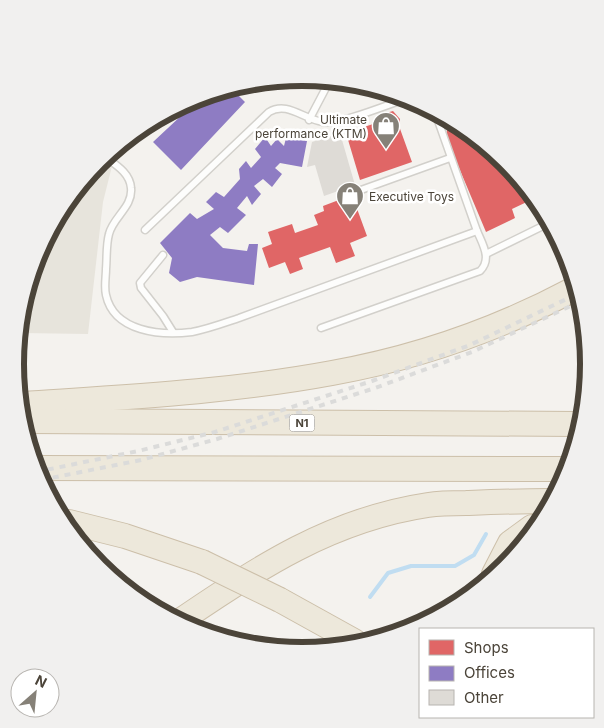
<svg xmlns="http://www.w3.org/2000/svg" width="604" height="728" viewBox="0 0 604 728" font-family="Inter,sans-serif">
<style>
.residential{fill:#e7e4dc}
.shops{fill:#e06666}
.offices{fill:#8e7cc3}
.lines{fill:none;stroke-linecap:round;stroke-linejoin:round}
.stream{stroke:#c0ddf1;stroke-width:4}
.building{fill:#dedbd6}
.lane-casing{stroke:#d2d0cb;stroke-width:9}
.street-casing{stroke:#d2d0cb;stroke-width:15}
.highway-casing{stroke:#ccbfa9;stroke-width:26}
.lane{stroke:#fdfdfc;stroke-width:6}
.street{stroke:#fdfdfc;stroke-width:12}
.highway{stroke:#ede8db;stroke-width:24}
.rail{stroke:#dbdbda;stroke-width:4;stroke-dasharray:6 6;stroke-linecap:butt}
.highway-bridge-casing{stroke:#ccbfa9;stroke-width:26;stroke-linecap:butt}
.highway-bridge{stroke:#ede8db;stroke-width:24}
.labels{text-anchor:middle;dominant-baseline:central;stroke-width:5;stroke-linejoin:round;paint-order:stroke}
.shield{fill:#fff;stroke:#817c74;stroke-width:1}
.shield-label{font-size:11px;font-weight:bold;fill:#4b4439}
.poi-label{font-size:12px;fill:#4b4439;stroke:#fff;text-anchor:end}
.rim{fill:none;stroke:#4b4439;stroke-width:6}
</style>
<rect width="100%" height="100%" fill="#f4f2ee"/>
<!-- residential -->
<polygon class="residential" points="116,150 103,202 88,334 21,333 37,254 99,161"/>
<!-- shops -->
<g class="shops">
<polygon points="393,111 400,119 399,126 412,162 360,180 346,133 382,121 386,113"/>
<polygon points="448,123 505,161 531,200 512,209 515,218 486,232 446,137"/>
<polygon points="352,195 367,236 350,243 355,256 336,263 330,247 299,258 303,269 290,274 285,262 269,268 262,248 272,244 268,232 292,224 295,233 318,225 314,215 324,211 323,206"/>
</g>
<!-- offices -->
<g class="offices">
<polygon points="234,91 245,102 181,170 153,142 183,114 172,112 192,99"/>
<polygon points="171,113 164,122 151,127"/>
<polygon points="265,137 271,146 277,139 284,146 286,138 307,141 302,167 280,163 275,168 282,174 272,187 263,179 254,186 261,194 252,205 247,196 237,208 246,215 228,233 220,227 210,235 223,248 247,251 249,244 258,244 254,285 197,277 180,282 169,273 172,258 160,243 190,213 197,219 214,209 206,202 216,192 224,197 240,179 239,169 246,161 251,168 261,157 255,149"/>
</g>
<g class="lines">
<!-- stream -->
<polyline class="stream" points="370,597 388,573 411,566 455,566 474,555 486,534"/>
</g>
<!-- building -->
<polygon class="building" points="340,133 355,185 324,196 315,165 307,167 312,142"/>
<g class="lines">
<defs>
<g id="lane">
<polyline points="309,120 329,82"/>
<path d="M 105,157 C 116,165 130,173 131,188 C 133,207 113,217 109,234 C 106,245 107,257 106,269 C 106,277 104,287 106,295 C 114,332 161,336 192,332 C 208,329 224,323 239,318 L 477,231 L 436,115"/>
<polyline points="361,190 450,158"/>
<path d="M 145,230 L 269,112 C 287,101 303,119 323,122 C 339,125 389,104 408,98"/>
<polyline points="486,254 547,224"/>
<polyline points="163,255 140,283 141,288 163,316 173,332"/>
<path d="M 321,328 L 480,271 C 492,259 483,245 477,231"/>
</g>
<polyline id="street" points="84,184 105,157"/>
<g id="highway">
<path d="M 23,404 C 126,397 230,392 332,373 C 416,358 499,329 574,289"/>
<polyline points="26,421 577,424"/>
<polyline points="36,468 568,469"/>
<polyline points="69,522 125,536 202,562"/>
<polyline points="494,574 510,543 532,527"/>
<polyline points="280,600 354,641"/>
<path d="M 180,621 C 257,568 333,519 428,505 C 440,503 453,503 466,503 C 494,502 521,501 549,501"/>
</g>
</defs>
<!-- lane casing -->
<use href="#lane" class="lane-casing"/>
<!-- street casing -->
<use href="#street" class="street-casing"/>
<!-- highway casing -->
<use href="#highway" class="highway-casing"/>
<!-- lane -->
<use href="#lane" class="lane"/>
<!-- street -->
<use href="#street" class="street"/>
<!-- highway -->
<use href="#highway" class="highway"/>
<!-- rail -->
<g class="rail">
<polyline points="36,472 138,451 215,432 372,381 470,345 575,295"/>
<polyline points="41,480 141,460 217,439 375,388 472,352 577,303"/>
</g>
<defs>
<polyline id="highway-bridge" points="202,562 280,600"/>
</defs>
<!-- highway-bridge casing -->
<use href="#highway-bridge" class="highway-bridge-casing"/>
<!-- highway-bridge -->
<use href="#highway-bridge" class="highway-bridge"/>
</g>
<!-- icons -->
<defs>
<symbol id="shop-pin" viewBox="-11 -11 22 30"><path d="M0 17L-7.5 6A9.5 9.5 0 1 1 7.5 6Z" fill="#868178" stroke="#fff"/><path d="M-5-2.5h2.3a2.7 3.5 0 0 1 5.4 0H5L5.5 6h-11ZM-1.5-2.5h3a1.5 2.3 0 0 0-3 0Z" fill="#fff"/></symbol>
</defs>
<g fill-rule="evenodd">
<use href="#shop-pin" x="370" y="110" width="32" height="43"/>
<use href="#shop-pin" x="334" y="180" width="32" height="43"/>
</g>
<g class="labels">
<!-- shield labels -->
<rect class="shield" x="289.5" y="414.5" width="25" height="17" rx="4"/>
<g class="shield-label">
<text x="302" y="423">N1</text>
</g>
<!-- poi labels -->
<g class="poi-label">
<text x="367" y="119">Ultimate<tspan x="367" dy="14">performance (KTM)</tspan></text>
<text x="369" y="196" text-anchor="start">Executive Toys</text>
</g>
</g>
<!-- crop -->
<path d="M0 0H604V728H0ZM24 364a278 278 0 1 1 556 0a278 278 0 1 1-556 0Z" fill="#f1f0ef" fill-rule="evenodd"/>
<path class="rim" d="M24 364a278 278 0 1 1 556 0a278 278 0 1 1-556 0Z"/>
<!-- legend -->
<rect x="419" y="628" width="175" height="90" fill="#ffffff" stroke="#b7b4b0"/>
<rect x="429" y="640" width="25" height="15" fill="#e06666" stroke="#b7b4b0"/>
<text x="464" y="653" font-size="15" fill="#4b4439">Shops</text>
<rect x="429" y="666" width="25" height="15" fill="#8e7cc3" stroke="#b7b4b0"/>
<text x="464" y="678" font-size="15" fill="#4b4439">Offices</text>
<rect x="429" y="690" width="25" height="15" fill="#dedbd6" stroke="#b7b4b0"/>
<text x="464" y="703" font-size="15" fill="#4b4439">Other</text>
<!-- north arrow -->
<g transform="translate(35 693) rotate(27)"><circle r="24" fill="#ffffff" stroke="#b7b4b0"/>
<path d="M0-4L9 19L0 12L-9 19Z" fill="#868178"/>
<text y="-8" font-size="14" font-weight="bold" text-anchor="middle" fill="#4b4439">N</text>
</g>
</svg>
